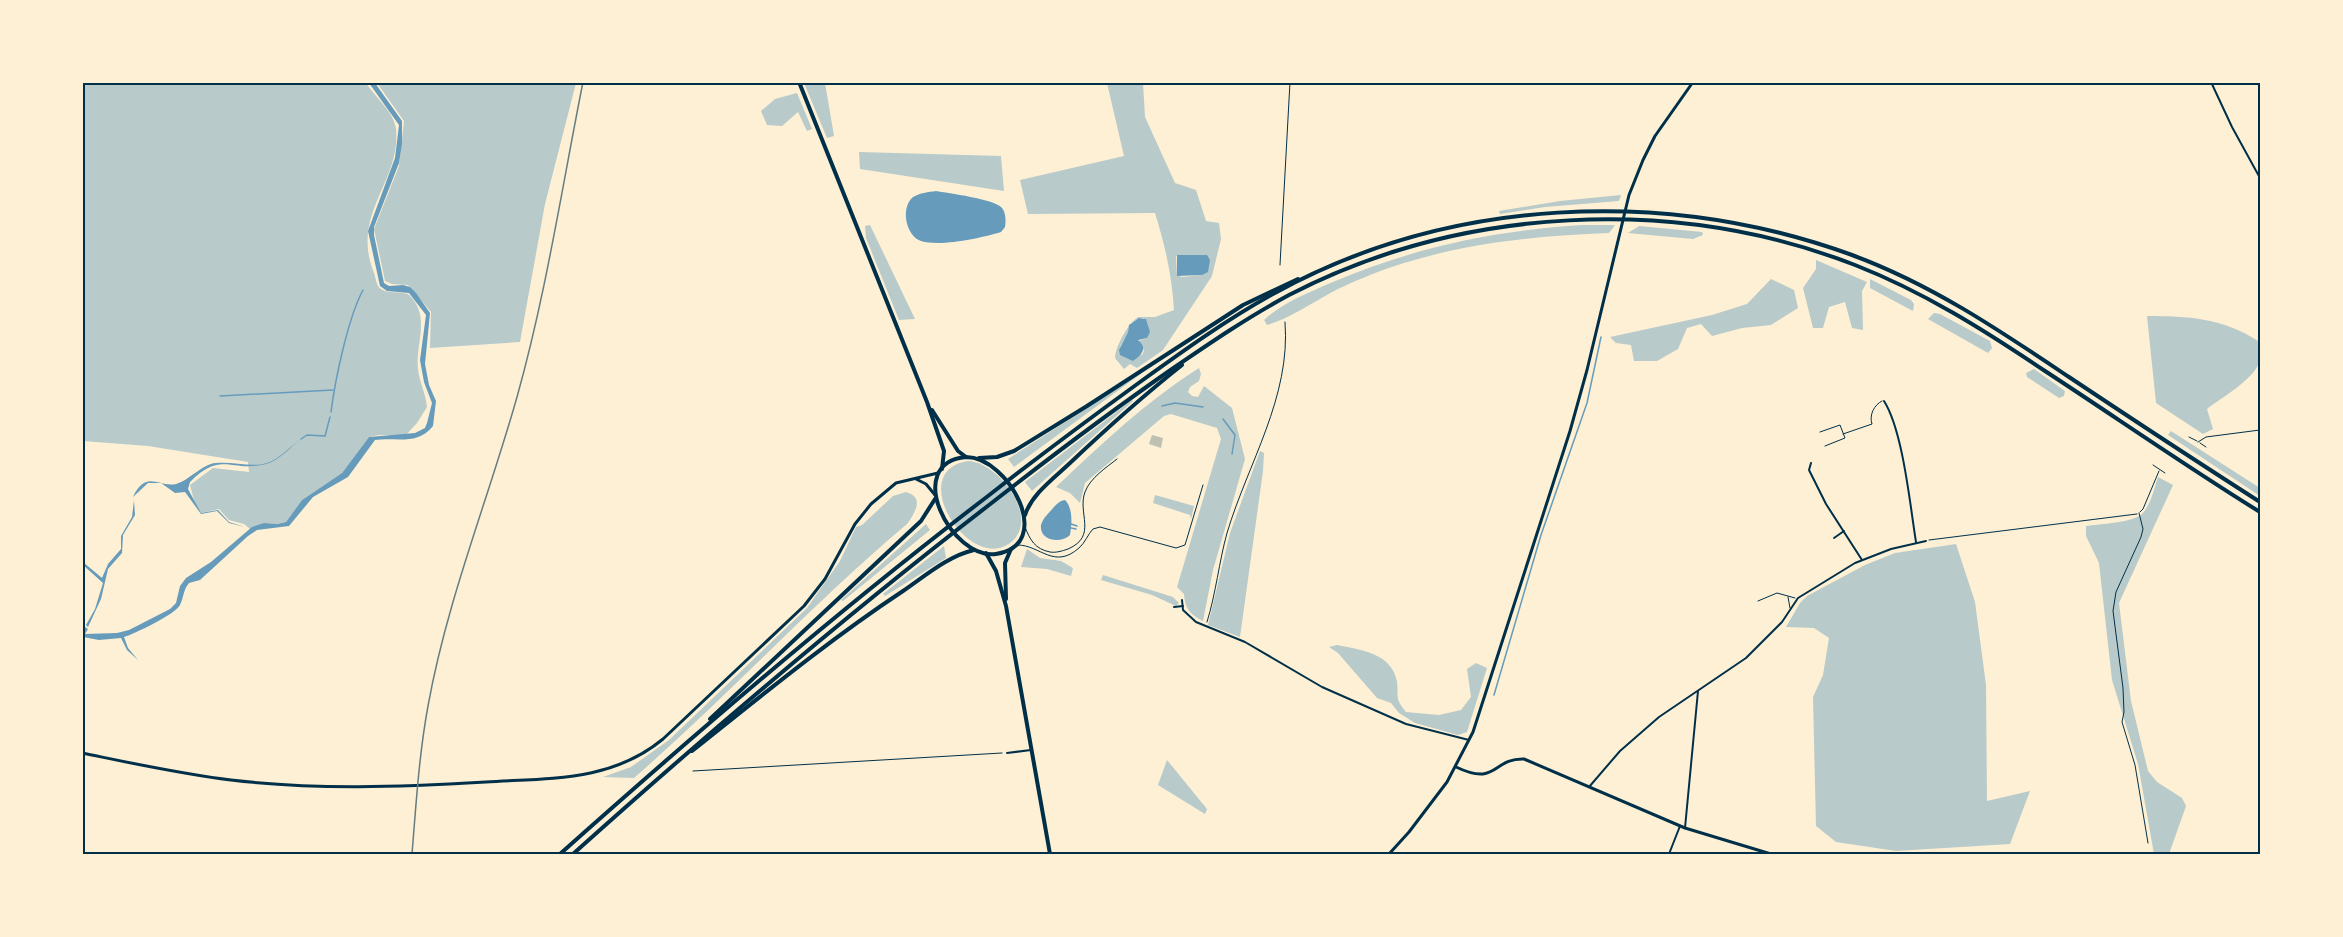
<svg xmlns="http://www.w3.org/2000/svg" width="2343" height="937" viewBox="0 0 2343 937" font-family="'Archivo Narrow',sans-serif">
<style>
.green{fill:#b9caca;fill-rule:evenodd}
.water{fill:#669bbc}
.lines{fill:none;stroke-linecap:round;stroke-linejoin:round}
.stream{stroke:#669bbc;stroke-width:1.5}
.building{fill:#bec0b2}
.path{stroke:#003049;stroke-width:1}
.service{stroke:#003049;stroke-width:1}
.minor{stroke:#003049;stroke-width:2}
.tertiary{stroke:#003049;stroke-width:3}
.secondary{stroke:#003049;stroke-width:3}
.trunk{stroke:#003049;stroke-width:4}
.rail{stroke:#657d81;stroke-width:1.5}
.neatline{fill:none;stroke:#003049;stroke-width:2}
</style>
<rect width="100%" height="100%" fill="#fdf0d5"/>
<!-- green -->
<g class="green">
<path d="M 83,83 L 366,83 C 375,97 394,112 396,129 C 401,183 350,213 374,273 C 376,278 376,286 381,289 C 388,294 399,291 408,294 C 432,316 415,342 418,370 C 420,383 426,395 427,407 L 417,423 L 406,435 L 379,435 L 369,437 L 342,473 L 302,500 L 286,522 L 276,524 L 264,523 L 250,529 L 244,524 L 229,520 L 219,509 L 201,513 L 195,504 L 190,485 L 213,468 L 249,472 L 248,462 L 148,446 L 83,441 Z"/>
<polygon points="377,83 576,83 545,204 520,342 430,348 431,312 408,285 392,284 385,281 374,229 399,166 404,121"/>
<polygon points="804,83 825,83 834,136 827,138"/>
<path d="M 1107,83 L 1143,83 L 1145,117 L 1175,183 L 1196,190 L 1206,221 L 1219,223 L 1221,239 L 1212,276 L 1163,350 L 1137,368 L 1130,364 L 1124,369 L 1115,358 C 1116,345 1128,324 1138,317 L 1155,317 L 1174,310 C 1172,276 1165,245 1155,213 L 1028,214 L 1020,180 L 1124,156 ZM 1177,255 L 1207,255 L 1202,275 L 1182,277 L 1177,275 L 1176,257 ZM 1139,318 L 1144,318 C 1149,323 1149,331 1147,338 L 1138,341 L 1141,343 L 1144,351 L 1142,355 L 1120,347 L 1128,332 L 1129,325 Z"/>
<polygon points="797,93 812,129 807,131 798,112 782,126 767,125 761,111 775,99"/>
<polygon points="859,152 1001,156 1004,191 860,169"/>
<polygon points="1621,195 1619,201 1545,207 1500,214 1499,211 1560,201"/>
<polygon points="870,225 915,319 899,320 866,238 865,226"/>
<path d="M 1582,225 L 1615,225 L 1609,233 C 1528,236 1446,245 1370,275 C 1353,282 1336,289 1320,299 C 1302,309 1287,319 1267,325 L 1264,320 C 1282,303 1306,294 1328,284 C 1412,248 1491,231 1582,225 Z"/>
<polygon points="1639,226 1702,232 1703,235 1693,239 1628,233"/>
<polygon points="1816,260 1867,282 1862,291 1863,330 1852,328 1845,302 1829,307 1823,328 1813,328 1803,288 1816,269"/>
<polygon points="1771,279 1794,290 1798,308 1771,325 1742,328 1712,336 1701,324 1687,328 1678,349 1657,361 1634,361 1631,345 1616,343 1610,337 1712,315 1747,304"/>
<polygon points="1870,279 1911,300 1914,304 1913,311 1870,288"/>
<polygon points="1934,313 1940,314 1990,341 1992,348 1988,353 1928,319"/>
<path d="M 2147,316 C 2188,316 2223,318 2258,341 C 2260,348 2262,358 2258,365 C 2251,381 2221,398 2207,409 L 2213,429 L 2203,434 L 2156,403 Z"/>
<path d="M 1199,368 L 1201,374 L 1199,381 L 1190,387 L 1188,392 L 1192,396 L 1198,397 L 1204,386 L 1232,408 L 1245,459 L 1213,570 L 1203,621 C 1190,614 1185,609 1184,594 L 1177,587 L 1221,439 L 1217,428 L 1171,414 L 1164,416 L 1085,483 L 1080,503 L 1070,493 L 1056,487 C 1101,444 1147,401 1199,368 Z"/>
<polygon points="2034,369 2065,391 2064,396 2059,398 2027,377 2026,373"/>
<polygon points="1146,370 1014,467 1008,459"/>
<polygon points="1132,400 1133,401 1032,491 1025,482"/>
<polygon points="2171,431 2260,488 2260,496 2168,435"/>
<polygon points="1260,451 1264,453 1263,471 1240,637 1208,625 1230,533"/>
<path d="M 968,461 C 1000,462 1046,525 1005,546 C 965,566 906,471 968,461 Z"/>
<path d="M 2158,477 L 2173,485 L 2119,603 L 2131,701 L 2148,771 L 2157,782 L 2182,798 L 2186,806 L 2169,854 L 2154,854 L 2138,764 L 2112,680 L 2099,563 L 2086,536 L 2086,526 C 2099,524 2134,523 2143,513 C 2151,504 2154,489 2158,477 Z"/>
<path d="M 906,492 C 925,497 915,513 907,524 C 812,604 728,696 634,778 L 603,777 L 631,767 L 669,740 L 807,608 L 840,561 L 856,527 L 862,525 L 893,496 Z"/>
<polygon points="1155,495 1194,506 1191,519 1190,515 1153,503"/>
<polygon points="926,524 930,530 843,601 841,600"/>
<polygon points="1956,544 1975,602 1986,685 1987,801 2030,791 2010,844 1896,851 1836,842 1816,826 1813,697 1823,675 1829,638 1814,628 1786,627 1800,603 1807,596 1865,565 1895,553"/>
<polygon points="944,546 946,558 885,596 883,594"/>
<polygon points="1027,549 1040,558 1061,561 1073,568 1071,576 1047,569 1021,567"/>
<polygon points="1103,575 1173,597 1179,603 1176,606 1152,595 1101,580"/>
<path d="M 1337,645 C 1361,650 1392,653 1397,682 C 1399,698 1394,697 1406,712 L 1439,715 L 1461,710 L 1471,697 L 1467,669 L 1476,663 L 1487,668 L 1467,732 L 1458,735 L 1415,723 L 1399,713 L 1391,703 L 1377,698 L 1338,653 L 1329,647 Z"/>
<polygon points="1167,760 1207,809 1205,814 1158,785"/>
</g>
<!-- water -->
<g class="water">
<path d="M 369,83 L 375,83 L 402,121 L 402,144 L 399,163 L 374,227 L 374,235 L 384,283 L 389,286 L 403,285 L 410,287 L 416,293 L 430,313 L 425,364 L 429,385 L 436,401 L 433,426 C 417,446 396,437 375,440 L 348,477 L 313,497 L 289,526 L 257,530 L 248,536 L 200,580 L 189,583 C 183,590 184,597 180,605 C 176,614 134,634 124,637 L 128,648 L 138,660 L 127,650 L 121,638 L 99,640 L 83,637 L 85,627 L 88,629 L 85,634 L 117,633 L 129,630 L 170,609 L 176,603 L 180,586 L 186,578 L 211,562 L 252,527 L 264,523 L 277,524 L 286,522 L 302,500 L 342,473 L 369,437 L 415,433 L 425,428 L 427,423 L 432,403 L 424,382 L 420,360 L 426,315 L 409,293 L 387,291 L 380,286 L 368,231 L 395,158 L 399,125 Z"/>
<path d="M 936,191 C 947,193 995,199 1002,208 C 1006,213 1006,221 1005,227 L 1001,232 C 981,238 941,247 921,241 C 906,236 900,208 913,197 C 920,193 928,192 936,191 Z"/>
<polygon points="1177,255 1207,255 1210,260 1208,272 1202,275 1177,276"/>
<path d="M 1139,318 L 1146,319 L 1150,332 L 1147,338 L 1138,340 C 1148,348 1142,355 1133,361 L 1120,355 L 1119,350 L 1128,332 L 1129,325 Z"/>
<path d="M 301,439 C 291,447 278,461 266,464 C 230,473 222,450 190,482 L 188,489 L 201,513 L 218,510 L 229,522 L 245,527 L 229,523 L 217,511 L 201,514 L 185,492 L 175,493 L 161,483 L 148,483 L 133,497 C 146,469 159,488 176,484 C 190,480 202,464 216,463 C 233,461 251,468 267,463 C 279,459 290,447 301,439 Z"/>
<polygon points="134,500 135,515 123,535 122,553 108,569 101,599 88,627 86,625 95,609 103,583 83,565 83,562 102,578 108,564 121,549 121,536 132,517"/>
<path d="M 1065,500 C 1073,508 1072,524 1070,535 C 1061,544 1039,541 1041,525 C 1043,518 1049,513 1053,508 C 1057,504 1059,501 1065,500 Z"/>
</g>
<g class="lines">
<!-- stream -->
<g class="stream">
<polyline points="220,396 333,390"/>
<polyline points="1162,406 1175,403 1203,407"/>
<path d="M 331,412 C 335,380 348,318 363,290"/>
<polyline points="1223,419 1235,435 1232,454"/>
<polyline points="301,439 307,435 325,436 330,417"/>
<polyline points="1071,524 1077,526"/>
<polyline points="1071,528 1076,529"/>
<polyline points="1494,695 1541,535 1587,403 1601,337"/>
</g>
</g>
<!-- building -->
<polygon class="building" points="1152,435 1163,438 1161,448 1149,444"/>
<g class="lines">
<!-- path -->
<g class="path">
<polyline points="1280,265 1290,82"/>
<polyline points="2189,437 2197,441"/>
<polyline points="2198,442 2206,437 2260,430"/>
<polyline points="2200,443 2206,447"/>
<polyline points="2153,465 2165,473"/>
<polyline points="2140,512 2143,509 2159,471"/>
<polyline points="2139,513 2143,529 2141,537 2116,592 2113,611 2123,688 2124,712 2122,722 2135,765 2148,843"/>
<polyline points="1929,540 2137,514"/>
<path d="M 1207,622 C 1216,593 1219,562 1227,533 C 1248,463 1291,397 1285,322"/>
<polyline points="693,771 1002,753"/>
</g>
<!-- service -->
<g class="service">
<polyline points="1820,432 1840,425 1845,438 1825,446"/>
<path d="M 1843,434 L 1872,424 C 1869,415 1874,405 1882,401"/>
<path d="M 1025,527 C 1030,540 1035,549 1050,552 C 1056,553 1062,551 1068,549 C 1098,536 1077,513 1085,492 C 1090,478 1107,467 1117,459"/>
<path d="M 1018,545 C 1040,545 1054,570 1079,548 C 1085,543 1088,534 1093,529 L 1100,527 L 1176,548 L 1185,545 L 1203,485"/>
<polyline points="1788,597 1790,608"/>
<polyline points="1758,601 1777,593 1795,598"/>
</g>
<!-- minor -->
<g class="minor">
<polyline points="2211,82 2232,127 2260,178"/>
<path d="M 1884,401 C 1903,431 1910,505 1916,542"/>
<polyline points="1811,463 1809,470 1826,504 1862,560"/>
<polyline points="1834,538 1844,531"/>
<polyline points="1182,600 1183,610 1196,622 1245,642 1322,687 1406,724 1469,740"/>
<polyline points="1174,607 1183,606"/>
<polyline points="1007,753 1031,750"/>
<polyline points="1589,787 1620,751 1659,717 1746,658 1782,622 1798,598 1855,563 1891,549 1926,541"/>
<polyline points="1685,828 1698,691"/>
<polyline points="1669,854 1680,826"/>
</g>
<!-- tertiary -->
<g class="tertiary">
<polyline points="916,479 926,484 935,495"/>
<path d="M 82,753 C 131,763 181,774 231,780 C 315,790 401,787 486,782 C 550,778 611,782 663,739 L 804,606 L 825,579 L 855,524 L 871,504 L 896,483 L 938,473"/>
<path d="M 1456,767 C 1498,787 1492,758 1524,759 L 1685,828 L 1771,854"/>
</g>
<!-- secondary -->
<polyline class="secondary" points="1389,854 1409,832 1447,782 1473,732 1570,431 1587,370 1629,195 1643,160 1655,136 1693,82"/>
<!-- trunk -->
<g class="trunk">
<polyline points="799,82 927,402 944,451 942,469"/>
<polyline points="932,410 958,451 966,457"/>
<path d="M 966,457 C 1009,457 1056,545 996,554 C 951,560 902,463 966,457 Z"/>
<polyline points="979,458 997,457 1014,451 1087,406 1243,305 1298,279"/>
<path d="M 1025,515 C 1032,494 1053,479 1070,463 C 1106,429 1143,396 1182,365"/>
<polyline points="986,553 996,571 1006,606 1050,854"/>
<polyline points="1006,599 1005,563 1011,549"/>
<polyline points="710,719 921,521 935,499"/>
<path d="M 692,751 C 761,696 829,640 903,591 C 925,576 948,556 974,550"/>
<path d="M 560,854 C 699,730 840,609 988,496 C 1038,457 1089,419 1140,382 C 1183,351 1226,320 1273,294 C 1448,197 1665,187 1852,255 C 1931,284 1999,330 2069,377 C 2132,419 2196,461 2260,502"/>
<path d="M 573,854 C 708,733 845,616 989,505 C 1049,458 1110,412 1172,369 C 1210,343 1248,317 1289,295 C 1461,206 1675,195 1855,265 C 1924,292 1984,330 2045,371 C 2117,418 2187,467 2260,512"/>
</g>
<!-- rail -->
<path class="rail" d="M 412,854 C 416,805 419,755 428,706 C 447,600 488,500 517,397 C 546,294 562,187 583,82"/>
</g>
<!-- border -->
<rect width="2343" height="937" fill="none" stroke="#fdf0d5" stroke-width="168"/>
<rect x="84" y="84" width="2175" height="769" class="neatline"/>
</svg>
